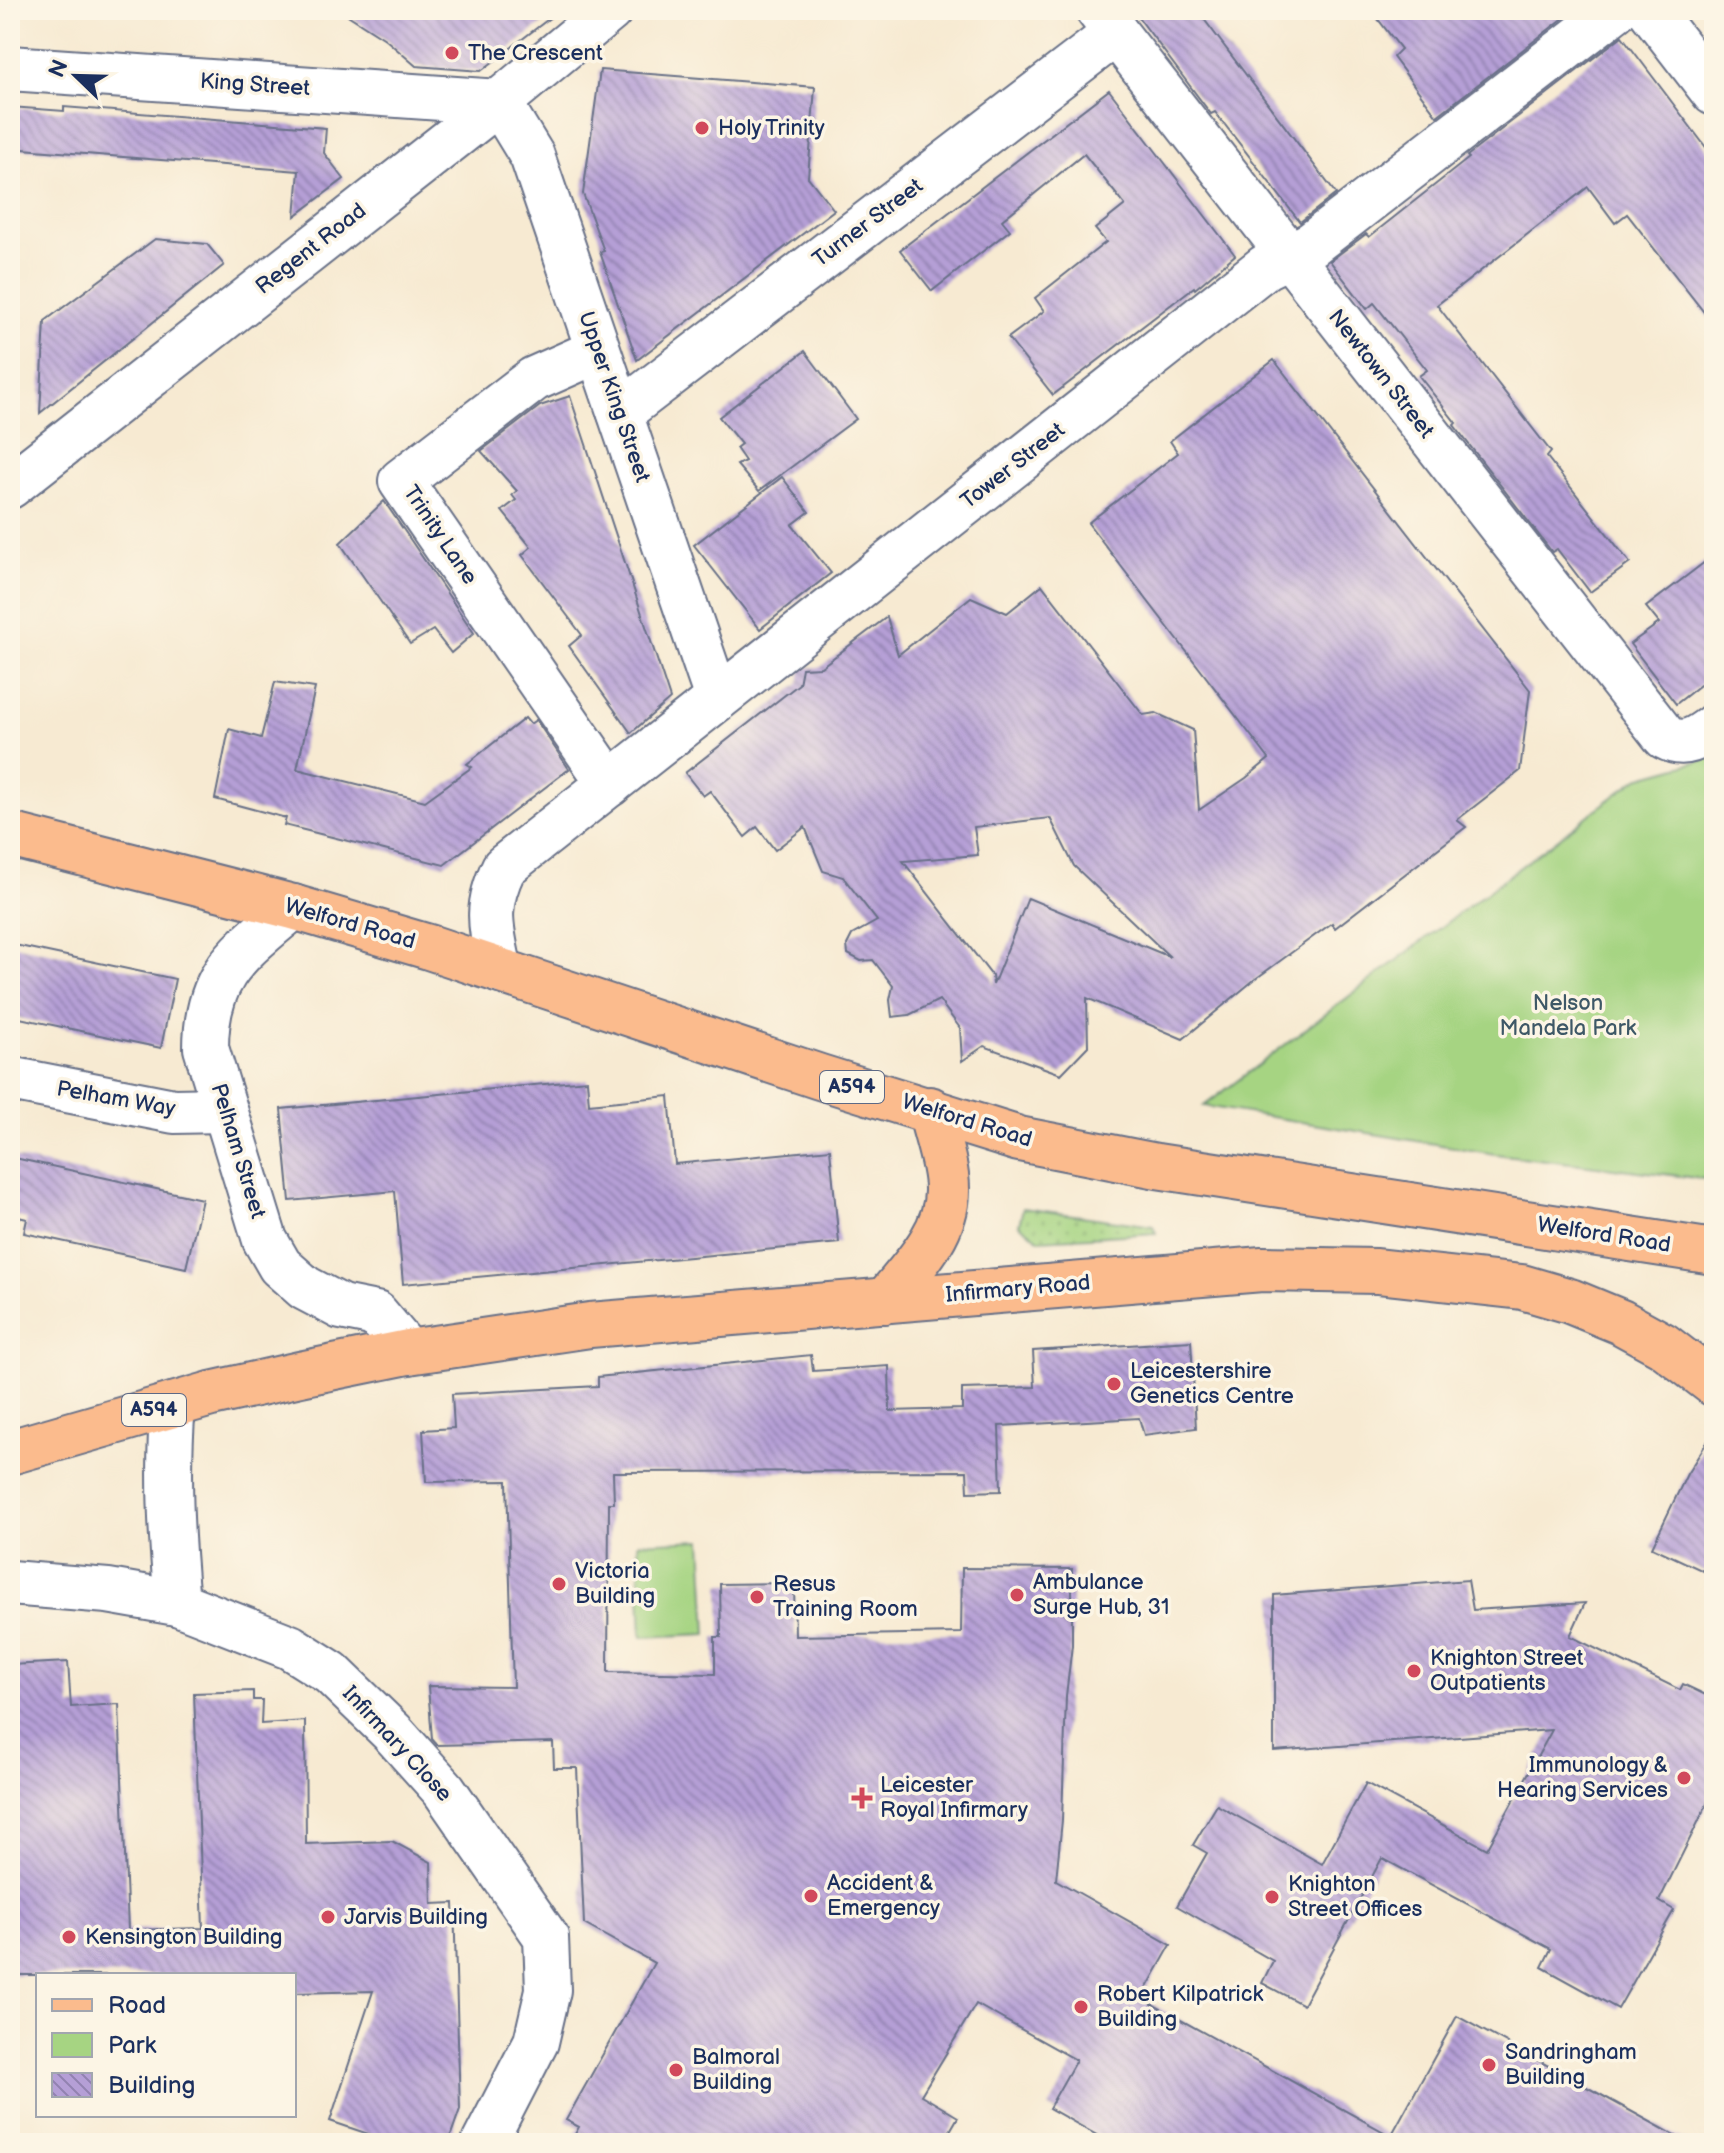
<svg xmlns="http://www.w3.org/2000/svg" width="1724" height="2153" viewBox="0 0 1724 2153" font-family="'Balsamiq Sans',sans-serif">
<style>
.grass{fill:url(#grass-dots);stroke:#608270;stroke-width:2}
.green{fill:#a6d482;stroke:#608270;stroke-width:2}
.building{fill:url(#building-back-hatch);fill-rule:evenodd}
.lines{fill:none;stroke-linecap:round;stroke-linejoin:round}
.minor-casing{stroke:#687087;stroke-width:48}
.major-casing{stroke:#687087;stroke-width:48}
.minor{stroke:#fff;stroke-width:44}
.major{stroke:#fbbb8d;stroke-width:44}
.poi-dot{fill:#d1495b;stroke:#fcf5e5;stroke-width:3}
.labels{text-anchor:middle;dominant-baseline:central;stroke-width:7;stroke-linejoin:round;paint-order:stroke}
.shield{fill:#fcf5e5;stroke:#5e6a86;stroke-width:2}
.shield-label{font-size:20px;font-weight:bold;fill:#1b2f5e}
.poi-label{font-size:22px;fill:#1b2f5e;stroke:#fcf5e5;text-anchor:start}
.street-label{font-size:22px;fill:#1b2f5e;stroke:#fcf5e5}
.park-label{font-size:22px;fill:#3e5867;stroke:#fcf5e5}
</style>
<defs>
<pattern id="grass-dots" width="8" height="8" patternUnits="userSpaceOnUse" patternTransform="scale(2)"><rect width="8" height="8" fill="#a6d482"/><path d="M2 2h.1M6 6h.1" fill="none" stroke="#8eb673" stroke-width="1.8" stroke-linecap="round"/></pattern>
<pattern id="building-back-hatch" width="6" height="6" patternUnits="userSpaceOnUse" patternTransform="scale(2)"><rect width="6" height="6" fill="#b59fd6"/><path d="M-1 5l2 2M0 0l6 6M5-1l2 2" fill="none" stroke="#9282b1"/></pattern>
</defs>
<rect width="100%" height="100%" fill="#fcf5e5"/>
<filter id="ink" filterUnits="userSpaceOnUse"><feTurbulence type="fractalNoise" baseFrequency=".0125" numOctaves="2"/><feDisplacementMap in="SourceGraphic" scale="16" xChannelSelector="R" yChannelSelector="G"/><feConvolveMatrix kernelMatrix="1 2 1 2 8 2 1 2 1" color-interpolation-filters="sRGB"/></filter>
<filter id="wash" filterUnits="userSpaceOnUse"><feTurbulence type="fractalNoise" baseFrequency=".006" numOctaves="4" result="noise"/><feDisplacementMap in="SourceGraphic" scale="32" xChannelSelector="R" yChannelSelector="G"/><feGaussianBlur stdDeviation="1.8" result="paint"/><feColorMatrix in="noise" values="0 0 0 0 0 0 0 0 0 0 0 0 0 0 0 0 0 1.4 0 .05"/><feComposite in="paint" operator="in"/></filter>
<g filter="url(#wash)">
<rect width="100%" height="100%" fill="#f7ead2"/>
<!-- grass -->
<polygon class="grass" points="1023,1208 1153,1226 1156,1233 1040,1240 1019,1224"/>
<!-- green -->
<g class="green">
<polygon points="1714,757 1714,1180 1495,1154 1204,1106 1638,778"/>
<polygon points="702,1540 707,1634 642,1637 638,1543"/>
</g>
<g id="blocks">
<!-- building -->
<g class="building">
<polygon points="340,10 452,10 481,14 489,10 560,10 481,71 416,66 385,39"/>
<polygon points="1133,10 1197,10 1336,194 1300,222 1215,112 1211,114"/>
<polygon points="1371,10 1574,10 1437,116 1393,57 1401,49"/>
<polygon points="1622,36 1714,158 1714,325 1627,214 1615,223 1588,187 1437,305 1551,452 1547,457 1630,563 1590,592 1557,549 1552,552 1454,425 1456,423 1419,376 1427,370 1374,303 1367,309 1330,261 1366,234 1369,237 1469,158 1467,156"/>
<polygon points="600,70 815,87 808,177 834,210 637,360 600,252 604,251 583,194"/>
<polygon points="1109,90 1235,255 1195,289 1194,287 1053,395 1008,338 1044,311 1035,298 1106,242 1095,229 1125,205 1084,154 1002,220 1010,230 932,291 900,250"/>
<polygon points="10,107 64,111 64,107 326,128 324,153 344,179 295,216 299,171 10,148"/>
<polygon points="155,239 207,244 224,265 40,413 45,321"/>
<polygon points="805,351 856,419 759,491 737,465 745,461 736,448 741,444 719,417"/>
<path d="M 1274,360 L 1530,690 L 1520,771 L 1457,820 L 1466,827 L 1335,928 L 1332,923 L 1254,980 L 1183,1039 L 1087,998 L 1088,1046 L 1061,1074 L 984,1046 L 962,1061 L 960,1028 L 939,1000 L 909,1015 L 892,1017 L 890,1000 L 893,986 L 873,960 L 861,961 L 848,954 L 847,945 L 852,935 L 877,921 L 843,877 L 823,871 L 805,827 L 775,850 L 757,827 L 745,837 L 710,791 L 703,796 L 685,773 L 799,684 L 802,668 L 821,667 L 887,617 L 898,655 L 971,597 L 1007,613 L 1042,585 L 1143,715 L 1156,713 L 1193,730 L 1199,810 L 1246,778 L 1269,759 L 1088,523 L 1178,453 L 1170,441 ZM 1050,818 L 1074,866 L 1170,957 L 1028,898 L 993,985 L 992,976 L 903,861 L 978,855 L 974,827 Z"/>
<polygon points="570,396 670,699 631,733 569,646 582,635 522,555 531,547 502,511 516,500 512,495 517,491 481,451 540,406"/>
<polygon points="782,477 809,512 792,525 831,573 760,629 694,545"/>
<polygon points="384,501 474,633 451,653 433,630 410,644 340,543"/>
<polygon points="1714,555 1714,674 1676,704 1630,644 1659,623 1646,607"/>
<polygon points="275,682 315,688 297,769 425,801 472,767 467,764 525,718 530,724 536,720 569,769 444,865 284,825 286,818 215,799 229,729 261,738"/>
<polygon points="10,944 175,979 161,1048 10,1016"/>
<polygon points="587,1080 589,1104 669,1096 675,1164 830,1149 839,1243 403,1284 395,1191 290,1201 281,1109"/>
<polygon points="10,1157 202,1199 186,1268 24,1233 27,1219 10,1215"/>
<polygon points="1191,1341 1196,1428 1144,1435 1139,1418 999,1426 1001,1491 968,1492 967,1471 613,1472 614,1503 609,1503 608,1672 715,1674 715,1637 721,1637 720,1584 794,1583 795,1636 961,1633 962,1568 1072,1569 1072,1645 1066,1696 1062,1820 1056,1880 1171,1945 1141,1998 1391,2136 1457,2016 1689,2143 1111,2143 1049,2108 1076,2060 976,2004 921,2095 958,2117 943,2143 570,2143 579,2127 566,2120 654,1963 584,1924 577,1768 554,1768 553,1742 437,1745 432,1739 428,1686 513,1687 507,1481 426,1482 423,1430 454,1428 452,1394 598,1386 598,1377 811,1355 813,1371 889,1366 890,1411 962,1409 962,1389 1035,1387 1033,1351"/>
<polygon points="1714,1431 1714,1576 1652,1547 1687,1474"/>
<polygon points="1468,1580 1473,1610 1585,1603 1570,1636 1680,1690 1683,1684 1714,1699 1714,1790 1659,1901 1674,1910 1618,2009 1542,1967 1551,1949 1382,1858 1303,2005 1262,1983 1273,1961 1177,1906 1207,1853 1193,1845 1217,1805 1322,1864 1366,1783 1487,1849 1552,1730 1274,1751 1274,1595"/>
<polygon points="68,1662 71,1707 119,1704 128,1930 203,1928 194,1693 253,1691 253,1700 262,1700 261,1724 305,1721 306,1844 392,1841 431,1862 432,1904 454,1903 460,2109 448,2143 395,2143 330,2121 373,1991 294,1993 294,1975 10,1975 10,1665"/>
</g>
</g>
</g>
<g filter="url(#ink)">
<use href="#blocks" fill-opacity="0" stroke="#687087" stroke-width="2"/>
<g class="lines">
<defs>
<g id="minor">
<path d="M 1098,10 L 1665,737 C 1685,748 1698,738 1714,726"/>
<polyline points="1650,10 1714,93"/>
<polyline points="10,68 499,102 532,156 717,698"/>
<polyline points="597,351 534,379 401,481 610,784"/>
<polyline points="620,413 1116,33"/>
<polyline points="10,486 499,102 610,10"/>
<path d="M 293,907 C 241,952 206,972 206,1048 L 265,1240 L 280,1266 L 305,1288 L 341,1307 L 376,1314 L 408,1352"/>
<path d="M 500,971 C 491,927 484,909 504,867 L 1265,267 L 1312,244 L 1615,10"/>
<polyline points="10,1079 174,1111 224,1110"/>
<path d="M 173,1405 C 167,1472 171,1536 177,1603 L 290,1647 L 331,1673 L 392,1732 L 444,1790 L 546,1937 L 548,1990 L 536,2042 L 484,2143"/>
<polyline points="10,1583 108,1591 177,1603"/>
</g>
<g id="major">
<polyline points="10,835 293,907 429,947 820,1077 1019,1139 1157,1166 1714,1252"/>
<path d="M 885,1301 C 911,1269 948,1233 947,1189 C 947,1163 935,1134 930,1109"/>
<polyline points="10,1452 211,1394 300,1374 408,1352 590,1325 1262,1269 1377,1271 1522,1287 1570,1301 1621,1322 1663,1345 1714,1384"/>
</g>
</defs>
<!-- minor casing -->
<use href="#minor" class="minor-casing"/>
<!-- major casing -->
<use href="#major" class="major-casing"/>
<!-- minor -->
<use href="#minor" class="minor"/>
<!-- major -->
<use href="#major" class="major"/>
</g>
</g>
<!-- markers -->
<g class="poi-dot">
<circle cx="452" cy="53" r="8"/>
<circle cx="702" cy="128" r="8"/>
<circle cx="1114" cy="1384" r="8"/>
<circle cx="559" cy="1584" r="8"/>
<circle cx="1017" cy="1595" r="8"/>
<circle cx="757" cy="1597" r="8"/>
<circle cx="1414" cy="1671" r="8"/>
<circle cx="1684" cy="1778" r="8"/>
<path d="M858 1786h8v8h8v8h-8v8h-8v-8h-8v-8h8z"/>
<circle cx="811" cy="1896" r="8"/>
<circle cx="1272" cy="1897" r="8"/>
<circle cx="328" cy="1917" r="8"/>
<circle cx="69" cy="1937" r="8"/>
<circle cx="1081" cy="2007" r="8"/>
<circle cx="1489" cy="2065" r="8"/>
<circle cx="676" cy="2070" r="8"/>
</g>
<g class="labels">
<!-- shield labels -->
<g class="shield">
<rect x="820" y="1071" width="64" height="32" rx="6"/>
<rect x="122" y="1394" width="64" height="32" rx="6"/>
</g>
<g class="shield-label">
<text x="852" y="1087">A594</text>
<text x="154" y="1410">A594</text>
</g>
<!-- poi labels -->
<g class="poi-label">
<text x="468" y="53">The Crescent</text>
<text x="718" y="128">Holy Trinity</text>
<text x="1130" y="1371">Leicestershire<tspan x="1130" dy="25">Genetics Centre</tspan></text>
<text x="575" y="1571">Victoria<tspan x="575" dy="25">Building</tspan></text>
<text x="1033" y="1582">Ambulance<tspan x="1033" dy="25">Surge Hub, 31</tspan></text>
<text x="773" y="1584">Resus<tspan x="773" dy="25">Training Room</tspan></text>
<text x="1430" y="1658">Knighton Street<tspan x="1430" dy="25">Outpatients</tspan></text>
<text x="1668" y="1765" text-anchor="end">Immunology &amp;<tspan x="1668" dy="25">Hearing Services</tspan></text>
<text x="880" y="1785">Leicester<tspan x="880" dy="25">Royal Infirmary</tspan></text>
<text x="827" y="1883">Accident &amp;<tspan x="827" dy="25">Emergency</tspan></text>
<text x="1288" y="1884">Knighton<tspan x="1288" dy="25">Street Offices</tspan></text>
<text x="344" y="1917">Jarvis Building</text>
<text x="85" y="1937">Kensington Building</text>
<text x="1097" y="1994">Robert Kilpatrick<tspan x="1097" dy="25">Building</tspan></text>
<text x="1505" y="2052">Sandringham<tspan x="1505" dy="25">Building</tspan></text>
<text x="692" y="2057">Balmoral<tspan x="692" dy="25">Building</tspan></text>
</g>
<!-- street labels -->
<g class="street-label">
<text transform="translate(255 85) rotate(4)">King Street</text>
<text transform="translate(868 223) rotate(-37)">Turner Street</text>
<text transform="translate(311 249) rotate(-38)">Regent Road</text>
<text transform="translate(1381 374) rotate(52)">Newtown Street</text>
<text transform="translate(614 397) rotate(71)">Upper King Street</text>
<text transform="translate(1013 466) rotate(-38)">Tower Street</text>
<text transform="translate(440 535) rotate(56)">Trinity Lane</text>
<text transform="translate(350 924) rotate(16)">Welford Road</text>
<text transform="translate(116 1099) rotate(10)">Pelham Way</text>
<text transform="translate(967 1121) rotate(17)">Welford Road</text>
<text transform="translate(238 1151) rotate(73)">Pelham Street</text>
<text transform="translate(1604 1235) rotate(9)">Welford Road</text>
<text transform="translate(1018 1289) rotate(-5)">Infirmary Road</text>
<text transform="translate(397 1744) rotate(47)">Infirmary Close</text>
</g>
<!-- park labels -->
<g class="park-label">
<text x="1568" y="1003">Nelson<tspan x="1568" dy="25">Mandela Park</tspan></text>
</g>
</g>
<!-- margin -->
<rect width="1724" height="2153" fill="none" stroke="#fcf5e5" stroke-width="40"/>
<!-- legend -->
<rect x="36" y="1973" width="260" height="144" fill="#fcf5e5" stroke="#a2a6af" stroke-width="2"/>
<rect x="52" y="1999" width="40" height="12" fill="#fbbb8d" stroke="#a2a6af" stroke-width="2"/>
<text x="108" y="2013" font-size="24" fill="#1b2f5e">Road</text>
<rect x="52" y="2033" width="40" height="24" fill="#a6d482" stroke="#a2a6af" stroke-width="2"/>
<text x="108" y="2053" font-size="24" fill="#1b2f5e">Park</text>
<rect x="52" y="2073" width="40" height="24" fill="url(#building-back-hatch)" stroke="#a2a6af" stroke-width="2"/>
<text x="108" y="2093" font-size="24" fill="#1b2f5e">Building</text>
<!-- north arrow -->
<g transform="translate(76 76) rotate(293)" stroke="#fcf5e5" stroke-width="6" paint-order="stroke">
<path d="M0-6L14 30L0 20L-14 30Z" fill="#1b2f5e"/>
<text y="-12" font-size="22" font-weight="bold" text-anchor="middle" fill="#1b2f5e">N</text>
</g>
</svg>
